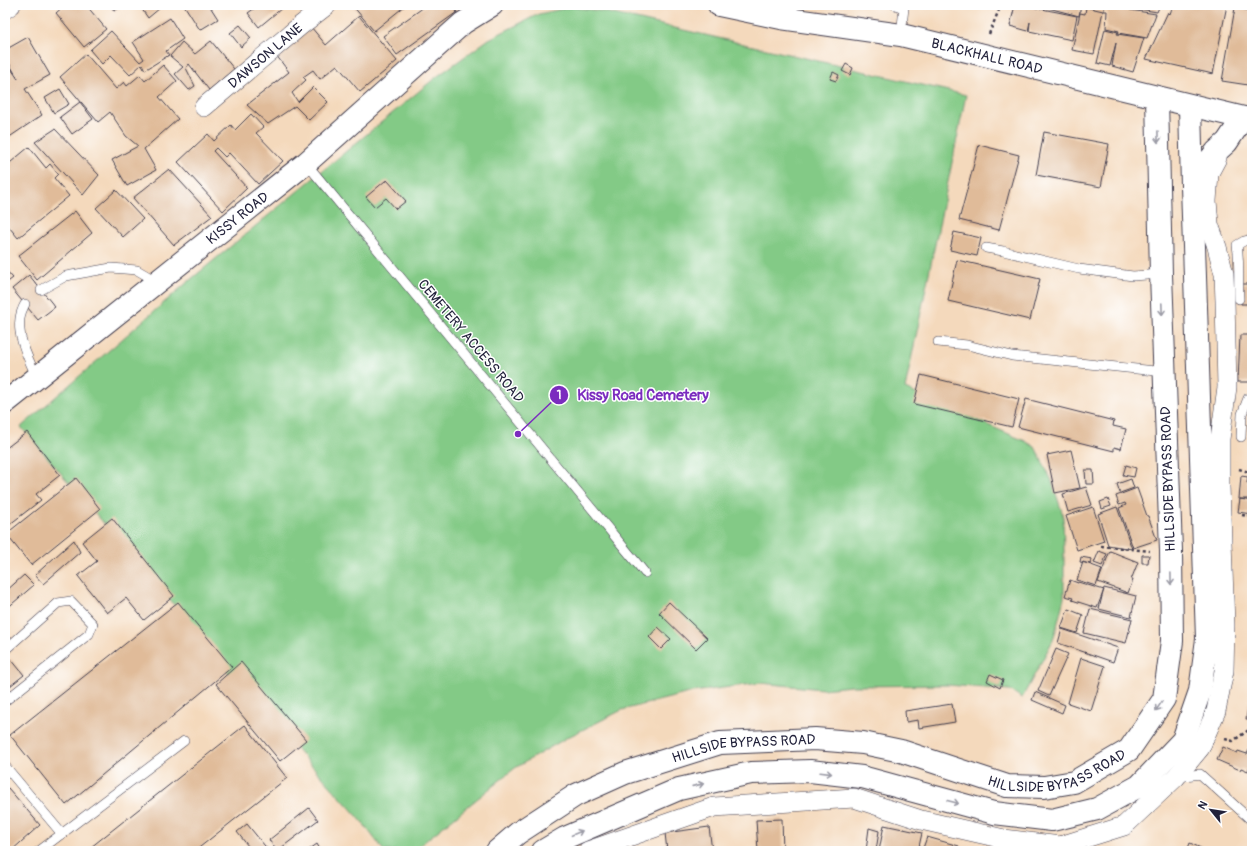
<svg xmlns="http://www.w3.org/2000/svg" width="1257" height="856" viewBox="0 0 1257 856" font-family="Pangolin,sans-serif">
<style>
.green{fill:#83ca86;stroke:#527660}
.building{fill:#e0bb99}
.lines{fill:none;stroke-linecap:round;stroke-linejoin:round}
.lane-casing{stroke:#423d4e;stroke-width:10}
.street-casing{stroke:#423d4e;stroke-width:20}
.secondary-casing{stroke:#423d4e;stroke-width:24}
.path{stroke:#423d4e;stroke-width:2.5;stroke-dasharray:3 3;stroke-linecap:butt}
.lane{stroke:#fff;stroke-width:9}
.street{stroke:#fff;stroke-width:19}
.secondary{stroke:#fff;stroke-width:22}
.oneway{stroke:#9c9ca7}
.labels{text-anchor:middle;dominant-baseline:central;stroke-width:3;stroke-linejoin:round;paint-order:stroke}
.street-label{font-size:14px;fill:#22223b;stroke:#fff}
.leader{fill:none;stroke:#7b2cbf;stroke-width:1.5}
.callout-dot{fill:#7b2cbf;stroke:#fff;stroke-width:1.5}
.mark-label{font-size:12px;text-anchor:middle;font-weight:bold;fill:#fff}
.callout-label{font-size:15px;text-anchor:middle;font-weight:bold;fill:#7b2cbf;stroke:#fff;stroke-width:3;stroke-linejoin:round;paint-order:stroke}
</style>
<rect width="100%" height="100%" fill="#fff"/>
<filter id="ink" filterUnits="userSpaceOnUse"><feTurbulence type="fractalNoise" baseFrequency=".025" numOctaves="2"/><feDisplacementMap in="SourceGraphic" scale="8" xChannelSelector="R" yChannelSelector="G"/><feConvolveMatrix kernelMatrix="1 2 1 2 8 2 1 2 1" color-interpolation-filters="sRGB"/></filter>
<filter id="wash" filterUnits="userSpaceOnUse"><feTurbulence type="fractalNoise" baseFrequency=".012" numOctaves="4" result="noise"/><feDisplacementMap in="SourceGraphic" scale="16" xChannelSelector="R" yChannelSelector="G"/><feGaussianBlur stdDeviation="0.9" result="paint"/><feColorMatrix in="noise" values="0 0 0 0 0 0 0 0 0 0 0 0 0 0 0 0 0 1.4 0 .05"/><feComposite in="paint" operator="in"/></filter>
<g filter="url(#wash)">
<rect width="100%" height="100%" fill="#f4d9bc"/>
<!-- green -->
<polygon class="green" points="571,7 601,11 966,95 905,389 1025,441 1035,447 1051,479 1063,515 1064,551 1064,598 1056,630 1052,642 1022,698 1010,690 948,685 851,686 823,689 760,683 693,692 622,710 568,737 515,768 413,851 384,851 359,818 207,649 200,635 21,427 190,280 435,78 489,39 539,14"/>
<g id="blocks">
<!-- building -->
<g class="building">
<polygon points="65,5 86,5 106,29 84,47 56,13"/>
<polygon points="111,5 124,5 114,11"/>
<polygon points="139,5 158,5 160,8 148,18"/>
<polygon points="184,5 209,5 218,19 200,30"/>
<polygon points="259,5 280,5 282,8 259,27 248,13"/>
<polygon points="352,5 406,5 374,31"/>
<polygon points="427,5 452,5 457,12 397,55 383,36"/>
<polygon points="1015,5 1031,5 1032,7 1077,16 1072,40 1029,31 1030,22 1028,31 1010,26"/>
<polygon points="1037,5 1081,5 1079,16"/>
<polygon points="1104,5 1130,5 1130,10 1156,14 1147,38 1118,33 1119,31 1106,28 1107,11 1104,11"/>
<polygon points="1135,5 1160,5 1157,12 1134,8"/>
<polygon points="1173,5 1181,5 1181,6 1187,7 1188,5 1227,5 1213,74 1146,59 1168,12 1170,14"/>
<polygon points="1086,7 1103,11 1094,54 1072,50 1080,13 1085,14"/>
<polygon points="1235,8 1252,11 1252,64 1248,85 1222,81"/>
<polygon points="359,16 397,61 360,92 337,65 320,79 313,70 303,77 306,80 292,93 298,102 313,87 328,102 309,120 295,106 268,124 247,105 289,72 276,55 311,27 326,45"/>
<polygon points="170,18 183,39 166,51 169,55 145,70 142,64 130,75 111,55 102,64 90,50 111,31 140,62 144,59 133,42"/>
<polygon points="240,25 251,38 241,47 230,33"/>
<polygon points="1105,29 1118,32 1117,34 1144,38 1133,72 1112,66 1116,43 1110,66 1097,63"/>
<polygon points="28,37 50,75 25,89 42,115 5,140 5,60 18,79 5,56 5,50"/>
<polygon points="211,41 234,69 209,90 189,64 186,68 195,86 189,90 175,74 183,67 170,56 182,42 195,54"/>
<polygon points="86,54 116,89 124,82 127,86 140,75 145,81 163,65 177,81 159,97 178,119 144,149 156,170 127,186 112,160 138,146 126,136 110,112 98,122 60,77"/>
<polygon points="846,64 853,68 850,75 842,71"/>
<polygon points="833,72 839,75 836,81 830,79"/>
<polygon points="60,89 69,104 54,113 45,98"/>
<polygon points="80,102 93,119 72,134 60,117"/>
<polygon points="251,114 263,127 256,133 283,161 258,184 229,153 225,157 216,148 213,151 247,188 223,211 178,162 208,134 214,141 231,125 235,130"/>
<polygon points="55,129 99,175 83,195 35,142"/>
<polygon points="1044,132 1109,144 1101,187 1036,175"/>
<polygon points="979,145 1019,155 999,230 959,220"/>
<polygon points="29,147 46,168 50,164 58,174 54,178 69,196 18,238 5,222 5,167"/>
<polygon points="169,169 212,216 174,245 133,198"/>
<polygon points="387,180 406,201 396,209 386,198 375,207 366,197 385,181 386,182"/>
<polygon points="116,190 143,219 123,237 96,208"/>
<polygon points="75,211 92,233 37,280 18,256"/>
<polygon points="954,232 981,238 977,256 950,250"/>
<polygon points="957,260 1040,279 1030,320 948,301"/>
<polygon points="5,269 13,278 5,284"/>
<polygon points="29,275 55,307 38,320 12,289"/>
<polygon points="1242,284 1252,284 1252,304 1241,304"/>
<polygon points="1240,335 1252,335 1252,382 1238,382"/>
<polygon points="921,375 1019,399 1012,427 914,404"/>
<polygon points="1026,399 1114,421 1113,426 1126,429 1121,449 1114,447 1114,451 1018,427"/>
<polygon points="27,432 60,475 36,494 41,500 5,528 5,449"/>
<polygon points="1071,450 1080,488 1055,493 1047,455"/>
<polygon points="1126,465 1136,468 1134,477 1123,475"/>
<polygon points="1085,470 1093,470 1094,484 1086,484"/>
<polygon points="1241,476 1248,477 1247,483 1250,483 1249,499 1239,499"/>
<polygon points="76,478 100,509 31,565 6,534"/>
<polygon points="1131,479 1134,488 1120,493 1117,484"/>
<polygon points="1086,487 1092,505 1068,512 1063,494"/>
<polygon points="1137,488 1147,516 1148,516 1157,540 1133,548 1119,508 1126,505 1125,503 1119,505 1116,496"/>
<polygon points="1108,499 1111,506 1102,509 1100,502"/>
<polygon points="1240,499 1252,501 1252,514 1238,512"/>
<polygon points="1093,507 1104,541 1077,550 1066,516"/>
<polygon points="1117,507 1132,549 1108,545 1098,514"/>
<polygon points="112,518 174,596 144,620 126,598 107,613 78,576 97,561 82,542"/>
<polygon points="74,540 80,552 43,584 35,575"/>
<polygon points="1099,551 1107,554 1102,566 1094,563"/>
<polygon points="1110,551 1138,562 1131,580 1133,580 1128,593 1098,582"/>
<polygon points="1142,555 1149,555 1148,563 1142,563"/>
<polygon points="1081,557 1092,559 1091,564 1080,562"/>
<polygon points="1083,562 1102,569 1096,586 1077,580"/>
<polygon points="24,575 34,585 5,610 5,592"/>
<polygon points="1070,580 1078,583 1078,582 1104,590 1097,608 1072,600 1073,598 1065,596"/>
<polygon points="1104,588 1136,596 1131,617 1099,609"/>
<polygon points="178,602 232,667 66,805 10,735"/>
<polygon points="669,602 707,638 696,649 659,613"/>
<polygon points="1068,609 1083,615 1077,633 1061,628"/>
<polygon points="1090,609 1132,619 1126,643 1084,633"/>
<polygon points="658,627 671,639 661,649 649,637"/>
<polygon points="1062,629 1118,648 1113,662 1058,643"/>
<polygon points="1056,649 1068,654 1049,696 1038,691"/>
<polygon points="1081,658 1105,666 1091,711 1068,703"/>
<polygon points="11,659 24,675 5,690 5,664"/>
<polygon points="241,662 306,740 280,761 216,684"/>
<polygon points="990,674 1003,680 1000,688 987,681"/>
<polygon points="1035,692 1065,705 1062,713 1032,700"/>
<polygon points="1249,702 1252,702 1252,720 1246,719"/>
<polygon points="952,704 955,722 919,728 918,720 906,722 905,711"/>
<polygon points="245,725 287,778 195,851 86,851"/>
<polygon points="1223,747 1237,753 1238,751 1247,754 1249,750 1252,751 1252,760 1248,771 1241,768 1240,770 1217,760"/>
<polygon points="8,788 40,825 11,851 5,851 5,790"/>
<polygon points="309,808 318,820 277,851 269,840"/>
<polygon points="782,819 783,851 758,851 756,820"/>
<polygon points="247,824 269,851 252,851 237,832"/>
<polygon points="884,825 922,833 918,851 879,851"/>
<polygon points="709,827 712,851 667,851 665,833"/>
<polygon points="869,828 879,831 876,851 866,851"/>
<polygon points="927,837 959,846 958,851 922,851"/>
<polygon points="1190,843 1205,850 1204,851 1187,851"/>
<polygon points="317,844 321,851 307,851"/>
</g>
</g>
</g>
<g filter="url(#ink)">
<use href="#blocks" fill-opacity="0" stroke="#423d4e" stroke-width="1"/>
<g class="lines">
<defs>
<g id="lane">
<polyline points="895,5 904,8 901,35"/>
<polyline points="306,163 645,573"/>
<polyline points="986,248 1003,251 1079,269 1133,276 1161,274"/>
<polyline points="41,290 66,276 111,268 137,270 156,281"/>
<path d="M 1239,299 C 1238,281 1240,263 1237,245 L 1244,241 L 1252,239"/>
<path d="M 25,304 C 11,328 27,355 37,378"/>
<polyline points="938,342 967,345 1012,356 1165,372"/>
<polyline points="1241,437 1242,414 1248,398 1252,397"/>
<polyline points="5,650 58,603 71,601 93,624 89,634 5,701"/>
<polyline points="5,766 62,834"/>
<polyline points="1178,777 1200,774 1252,821"/>
<polyline points="39,851 184,741"/>
</g>
<g id="street">
<polyline points="5,9 11,5"/>
<path id="s1" d="M 204,107 L 300,26 L 327,5"/>
<polyline points="588,851 714,807 854,798 921,820 1004,839 1060,846 1124,826 1176,777 1200,748 1216,711 1224,671 1225,625 1220,486 1220,439 1227,387 1225,301 1224,274 1217,247 1209,224 1207,201 1209,173 1217,158"/>
</g>
<g id="secondary">
<path id="s2" d="M 719,5 L 781,18 L 901,35 L 1252,120"/>
<polyline points="1192,186 1204,167 1216,152 1227,142 1243,118"/>
<path id="s3" d="M 5,403 L 306,163 L 463,23 L 492,5"/>
<path id="s4" d="M 497,851 L 518,833 L 576,795 L 625,773 L 720,743 L 815,739 L 863,743 L 901,751 L 1007,786 L 1044,787 L 1074,782 L 1129,750 L 1164,699 L 1172,641 L 1171,551 L 1161,274 L 1157,98"/>
<polyline points="543,851 565,838 679,789 751,773 810,771 862,777 994,813 1052,820 1097,809 1139,786 1183,740 1200,691 1207,639 1192,186 1190,106"/>
</g>
</defs>
<!-- lane casing -->
<use href="#lane" class="lane-casing"/>
<!-- street casing -->
<use href="#street" class="street-casing"/>
<!-- secondary casing -->
<use href="#secondary" class="secondary-casing"/>
<!-- path -->
<g class="path">
<polyline points="989,34 1001,5"/>
<polyline points="1239,469 1252,473"/>
<polyline points="1242,515 1252,517"/>
<polyline points="1101,546 1150,551"/>
<polyline points="1225,739 1233,741 1250,729 1252,729"/>
</g>
<!-- lane -->
<use href="#lane" class="lane"/>
<!-- street -->
<use href="#street" class="street"/>
<!-- secondary -->
<use href="#secondary" class="secondary"/>
</g>
<!-- one-way arrows -->
<defs><path id="oneway-shaft" d="M-6 0H5M1.5-3L5.5 0L1.5 3" fill="none" stroke-width="1.6" stroke-linecap="round" stroke-linejoin="round"/></defs>
<g class="oneway">
<use href="#oneway-shaft" transform="translate(1158 137) rotate(89)"/>
<use href="#oneway-shaft" transform="translate(1162 309) rotate(88)"/>
<use href="#oneway-shaft" transform="translate(1171 579) rotate(89)"/>
<use href="#oneway-shaft" transform="translate(1159 706) rotate(124)"/>
<use href="#oneway-shaft" transform="translate(826 773) rotate(7)"/>
<use href="#oneway-shaft" transform="translate(698 785) rotate(-13)"/>
<use href="#oneway-shaft" transform="translate(953 802) rotate(15)"/>
<use href="#oneway-shaft" transform="translate(577 833) rotate(-23)"/>
</g>
</g>
<g class="labels">
<!-- street labels -->
<g class="street-label">
<text stroke="none"><textPath href="#s1" startOffset="80">DAWSON LANE</textPath></text>
<text stroke="none"><textPath href="#s2" startOffset="273">BLACKHALL ROAD</textPath></text>
<text stroke="none"><textPath href="#s3" startOffset="297">KISSY ROAD</textPath></text>
<text transform="translate(471 341) rotate(50)">CEMETERY ACCESS ROAD</text>
<text transform="translate(1168 479) rotate(-92)">HILLSIDE BYPASS ROAD</text>
<text stroke="none"><textPath href="#s4" startOffset="273">HILLSIDE BYPASS ROAD</textPath></text>
<text stroke="none"><textPath href="#s4" startOffset="597">HILLSIDE BYPASS ROAD</textPath></text>
</g>
</g>
<!-- callouts -->
<path class="leader" d="M518 434L559 395"/>
<g class="callout-dot">
<circle cx="518" cy="434" r="4"/>
<circle cx="559" cy="395" r="10"/>
</g>
<g class="mark-label">
<text x="559" y="399">1</text>
</g>
<g class="callout-label">
<text x="643" y="400">Kissy Road Cemetery</text>
</g>
<!-- margin -->
<rect width="1257" height="856" fill="none" stroke="#fff" stroke-width="20"/>
<!-- north arrow -->
<g transform="translate(1211 810) rotate(300)" stroke="#ffffff" stroke-width="3" paint-order="stroke">
<path d="M0-3L7 15L0 10L-7 15Z" fill="#22223b"/>
<text y="-6" font-size="11" font-weight="bold" text-anchor="middle" fill="#22223b">N</text>
</g>
</svg>
